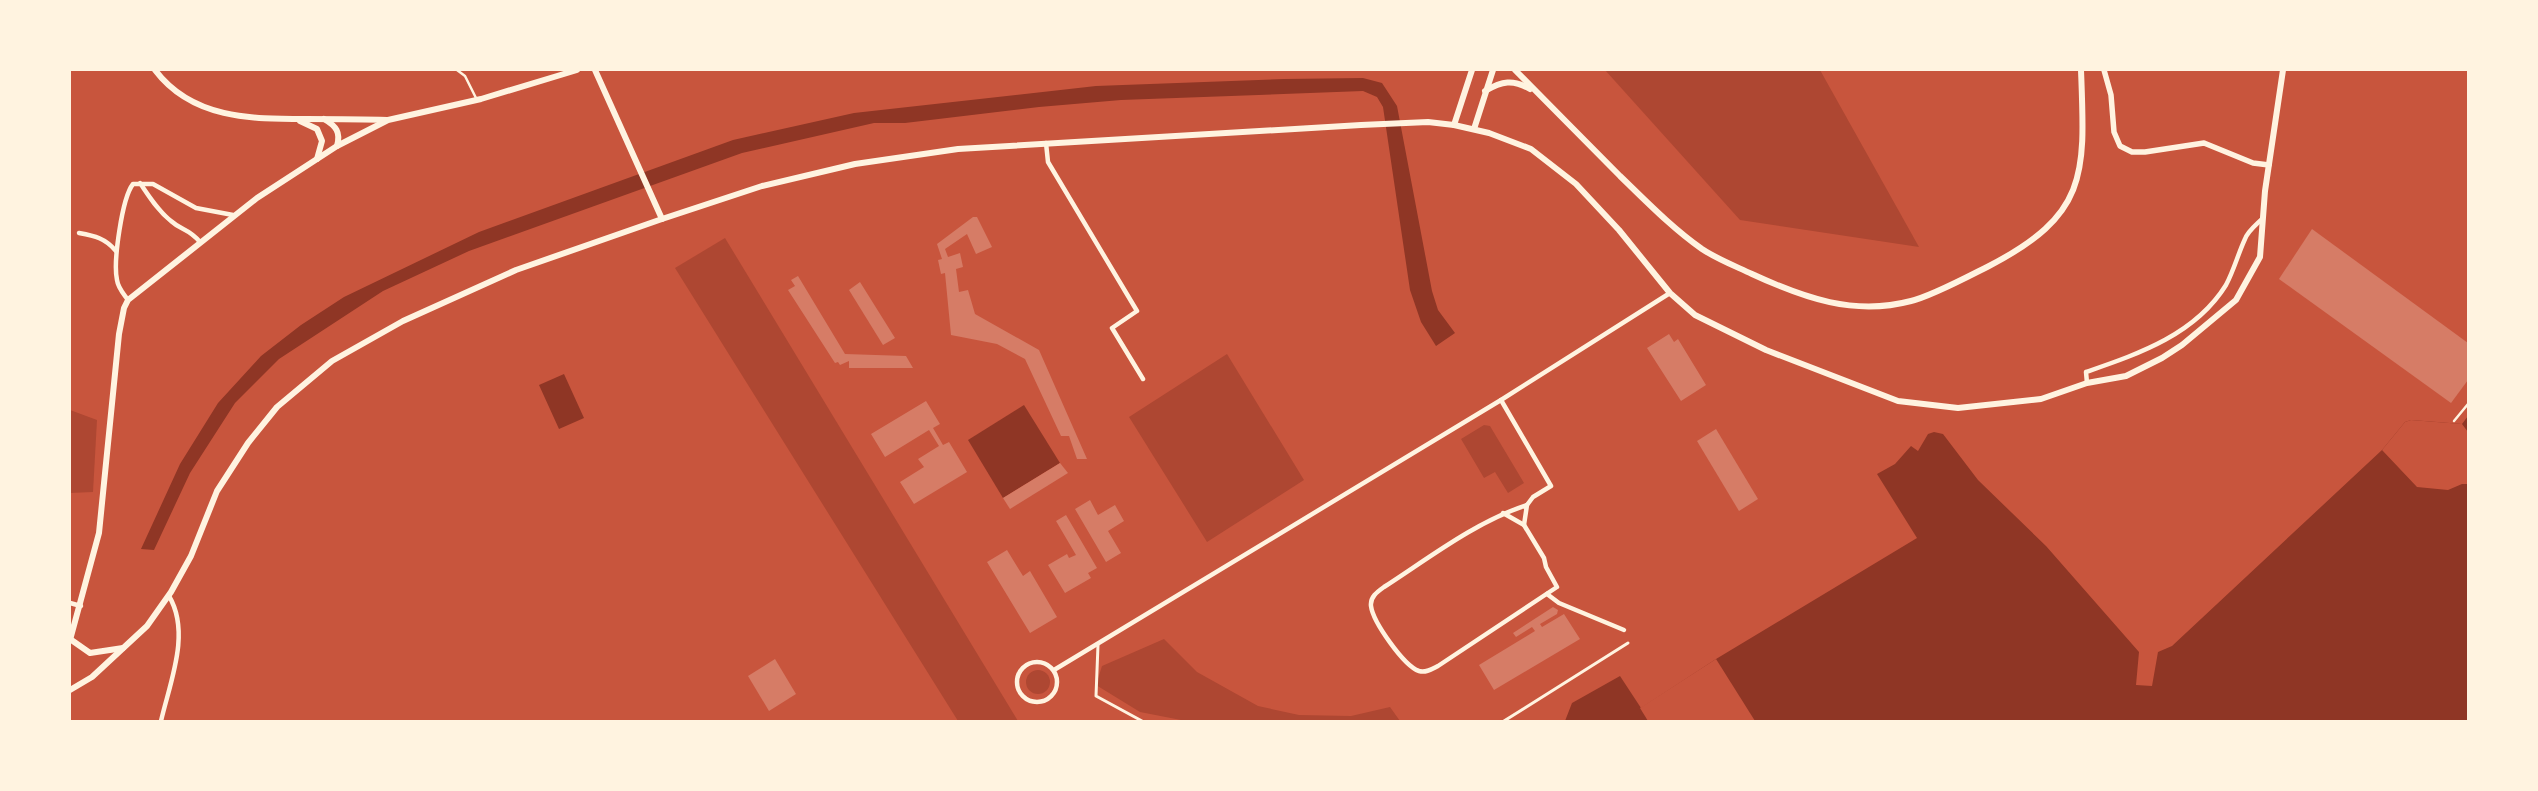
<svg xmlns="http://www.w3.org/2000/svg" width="2538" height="791" viewBox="0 0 2538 791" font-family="Jost,sans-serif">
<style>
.green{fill:#ae4732}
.water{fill:#8f3625}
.pier{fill:#c8553d}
.building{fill:#d67c66}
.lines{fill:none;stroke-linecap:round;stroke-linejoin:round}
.service{stroke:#fff3e0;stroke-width:2.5}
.pedestrian{stroke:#fff3e0;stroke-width:3}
.minor{stroke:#fff3e0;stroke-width:4.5}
.tertiary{stroke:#fff3e0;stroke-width:5.5}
.secondary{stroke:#fff3e0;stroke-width:6}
</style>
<rect width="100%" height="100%" fill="#c8553d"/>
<!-- green -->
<g class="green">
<polygon points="1605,70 1820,70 1919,247 1740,220"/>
<polygon points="725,238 1018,721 958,721 675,268"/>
<polygon points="1227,354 1304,480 1207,542 1129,417"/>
<polygon points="70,410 97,420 93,492 70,493"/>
<polygon points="1484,425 1490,426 1524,483 1508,493 1495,472 1484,478 1461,439"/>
<polygon points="1164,639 1197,672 1258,706 1299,715 1351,716 1390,707 1400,721 1186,721 1140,712 1096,685 1102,666"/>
<circle cx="1038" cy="682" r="12"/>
</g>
<!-- water -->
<g class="water">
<polygon points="1363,78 1382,83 1397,106 1432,291 1438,310 1455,333 1436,346 1421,322 1410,290 1383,107 1377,97 1363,91 1121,100 1039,107 905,123 874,123 742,153 469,251 383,291 279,359 235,403 190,473 154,550 141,549 180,464 218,403 261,356 301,325 344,297 479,232 733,140 854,113 1096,86 1284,79"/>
<polygon points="564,374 584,418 559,429 539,385"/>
<polygon points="1024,405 1060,463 1003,498 968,440"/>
<polygon points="2468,416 2468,721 1565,721 1572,703 1620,676 1641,708 1716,659 1917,538 1877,474 1895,464 1911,446 1918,451 1928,434 1934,432 1943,434 1978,480 2046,546 2139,652 2136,685 2152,686 2158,652 2172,646 2382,450 2405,422 2411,420 2462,424"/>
</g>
<!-- pier -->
<g class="pier">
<polygon points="2411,420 2462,424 2468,432 2468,484 2462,484 2448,490 2417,487 2382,450 2405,422"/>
<polygon points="1716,659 1755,721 1648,721 1640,708"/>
</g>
<!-- building -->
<g class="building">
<polygon points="973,217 977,217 992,247 976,254 967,234 945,249 948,257 960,253 963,267 956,269 959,292 968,290 975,314 1039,350 1087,459 1077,459 1069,436 1061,436 1025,359 997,344 951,335 945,273 941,274 938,260 942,259 937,244"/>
<polygon points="2312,229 2468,343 2468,380 2451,403 2279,279"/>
<polygon points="798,276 845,354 906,356 913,368 849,368 849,361 840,365 838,362 835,363 788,290 795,286 791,280"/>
<polygon points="860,282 895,338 883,345 849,290"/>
<polygon points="1669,334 1674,342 1678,339 1706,385 1681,401 1647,348"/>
<polygon points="926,401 940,424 933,428 943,445 949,442 967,472 914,504 900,482 924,467 918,459 939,446 929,430 885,457 871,434"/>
<polygon points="1716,429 1758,499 1739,511 1697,441"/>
<polygon points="1060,463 1068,473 1010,509 1003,498"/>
<polygon points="1090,500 1098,515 1115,505 1124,521 1108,531 1121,553 1106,562 1075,509"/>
<polygon points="1066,515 1097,568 1088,573 1091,578 1065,593 1048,565 1067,554 1069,558 1076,555 1056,521"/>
<polygon points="1007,550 1023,576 1030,571 1057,617 1030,633 987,562"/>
<polygon points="1553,607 1558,610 1557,614 1540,624 1542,627 1564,614 1580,639 1494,690 1479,665 1535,631 1532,627 1516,637 1513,633"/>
<polygon points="775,659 796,694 769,711 748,676"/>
</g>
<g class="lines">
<!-- service -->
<g class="service">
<polyline points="457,70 465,76 476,98"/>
<polyline points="2454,421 2468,404"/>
</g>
<!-- pedestrian -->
<g class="pedestrian">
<polyline points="1098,645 1096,696 1142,721"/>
<polyline points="1504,721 1628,643"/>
</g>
<!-- minor -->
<g class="minor">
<polyline points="1046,143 1048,162 1137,311 1112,328 1143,379"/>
<path d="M 140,183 C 149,196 158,211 171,221 C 182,231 188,228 200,242"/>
<path d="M 79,233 C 95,236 105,238 116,251"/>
<path d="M 128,300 C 123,293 118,288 117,280 C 113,262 122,198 133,184 L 153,184 L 196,208 L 233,215"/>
<path d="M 2087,383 L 2086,372 C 2138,354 2195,335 2226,285 C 2234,270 2238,254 2245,239 C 2248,231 2256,225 2262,219"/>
<polyline points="1501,400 1551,486 1533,497 1527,505"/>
<path d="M 1527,505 L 1524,525 L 1544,558 L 1546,567 L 1557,587 L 1438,666 C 1432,669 1426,673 1419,671 C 1404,666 1373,622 1371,606 C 1370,597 1377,592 1384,587 C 1429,558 1475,522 1527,505 Z"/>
<polyline points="1503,513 1524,525"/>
<polyline points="1547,594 1559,603 1624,630"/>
<polyline points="70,603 81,606"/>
<circle cx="1037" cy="682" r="20"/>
<polyline points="1054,670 1501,400 1670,293"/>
<path d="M 161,721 C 170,682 191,633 169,596"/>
</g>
<!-- tertiary -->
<polyline class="tertiary" points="2104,70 2111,95 2114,132 2120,146 2132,152 2145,152 2204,143 2253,163 2269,165"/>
<!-- secondary -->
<g class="secondary">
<path d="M 155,70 C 192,119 251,119 306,119 C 333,119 360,119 387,120"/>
<polyline points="595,70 662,219"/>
<path d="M 1515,70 C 1550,105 1585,141 1620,176 C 1646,201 1672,228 1702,249 C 1717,259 1735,266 1752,274 C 1804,298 1854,316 1911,301 C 1932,296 1969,276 1989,266 C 2089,214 2085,174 2081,70"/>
<path d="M 1485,91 C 1502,81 1513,79 1530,89"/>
<path d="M 324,119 C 336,126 341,132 337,146"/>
<polyline points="300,121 317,129 322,141 317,159"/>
<polyline points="1454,125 1472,70"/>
<polyline points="1474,129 1493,70"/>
<polyline points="70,639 90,653 123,648"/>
<polyline points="70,640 99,533 119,334 124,308 128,300 257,198 337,146 388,120 481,99 577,70"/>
<polyline points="70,690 92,677 147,626 171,592 191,556 217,491 248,443 277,407 332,361 403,321 516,270 662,219 762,186 855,164 958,149 1361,125 1428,122 1454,125 1489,133 1531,149 1576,184 1619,230 1670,293 1695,315 1766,350 1898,401 1958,408 2041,399 2087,383 2126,376 2162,358 2182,345 2236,300 2260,257 2265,191 2283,70"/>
</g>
</g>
<!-- border -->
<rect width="2538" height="791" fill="none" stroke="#fff3e0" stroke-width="142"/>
</svg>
